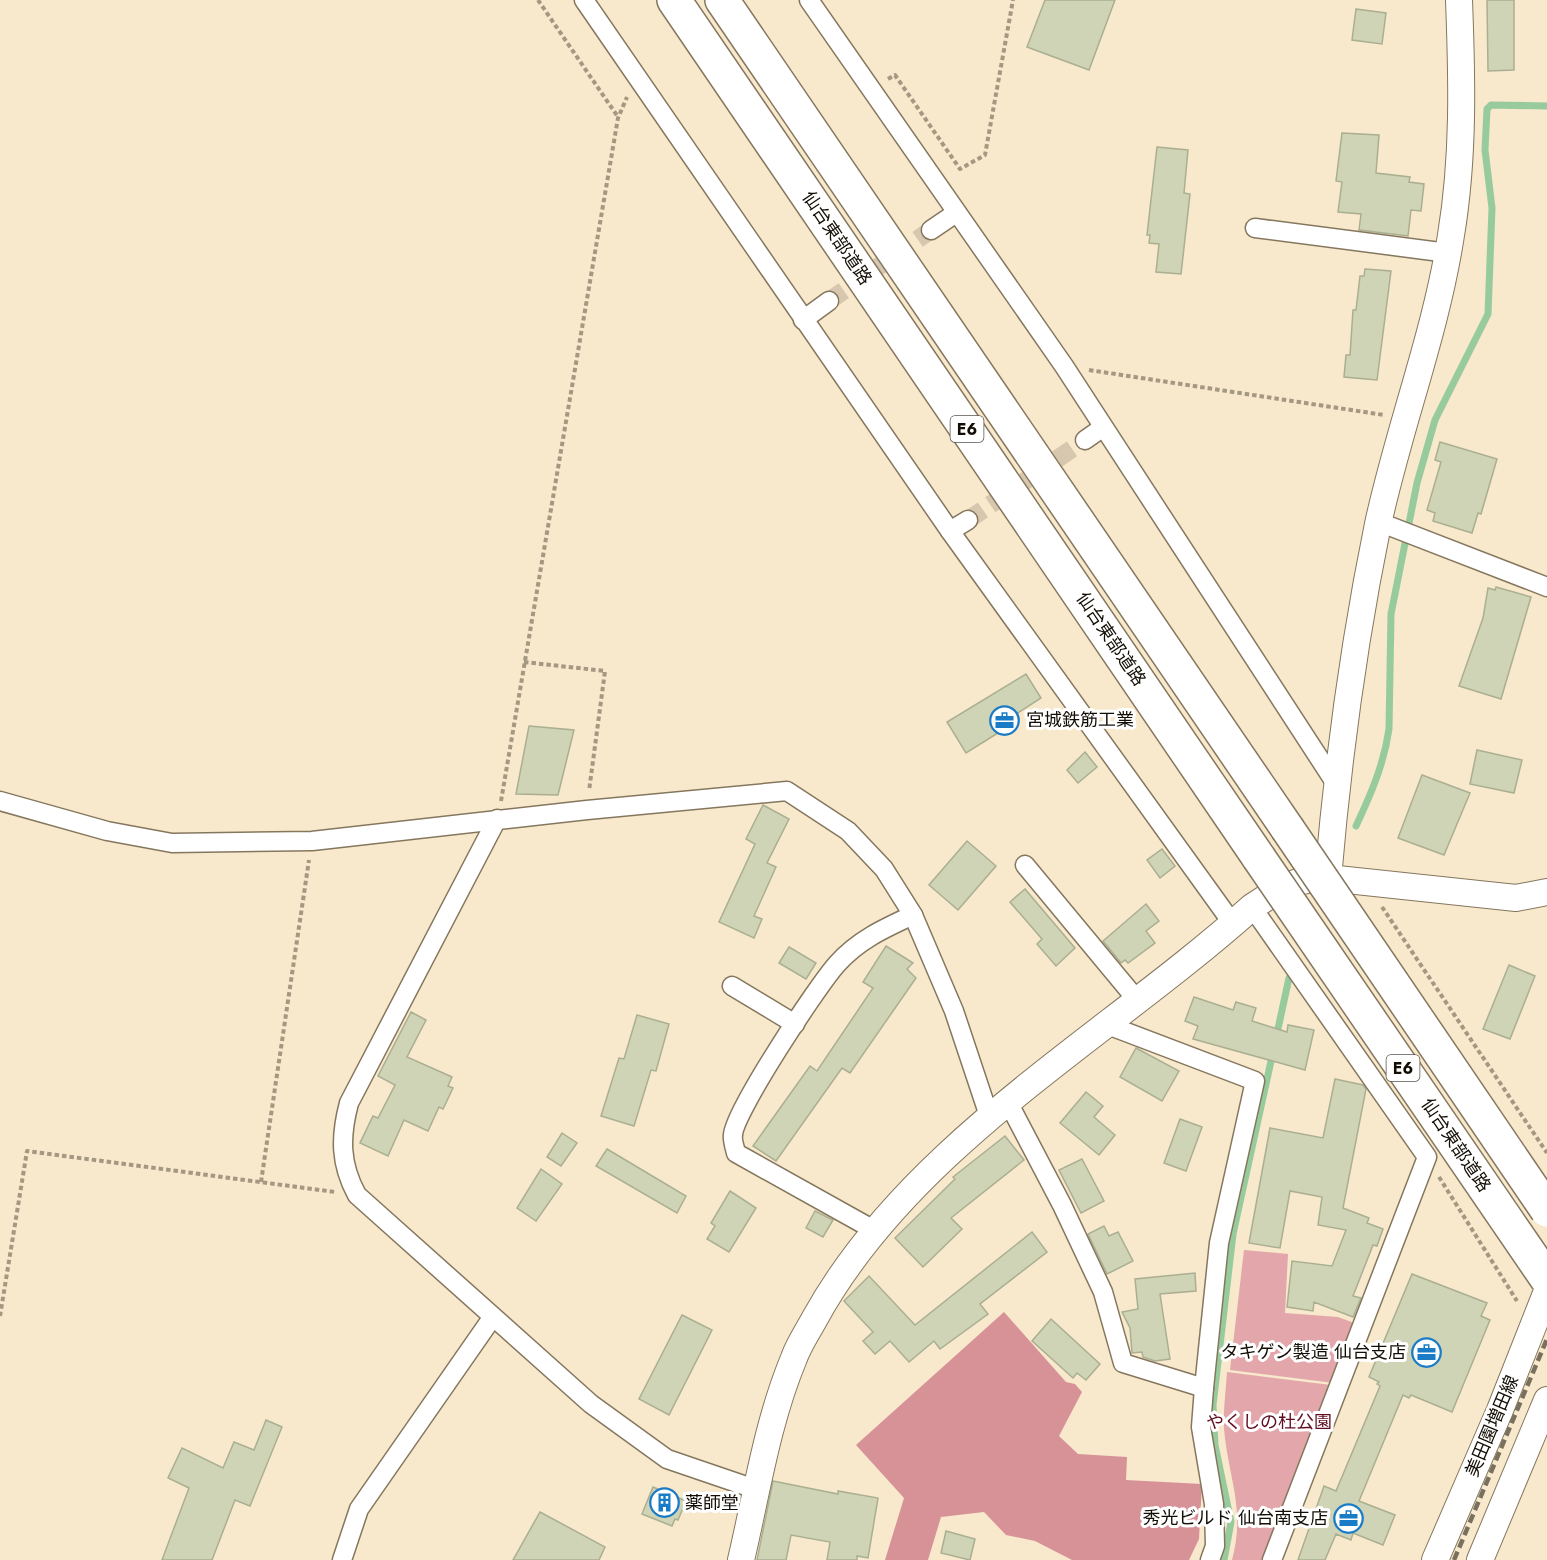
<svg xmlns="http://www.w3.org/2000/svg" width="1547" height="1560" viewBox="0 0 1547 1560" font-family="Jost,'Noto Sans JP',sans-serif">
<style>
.green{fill:#e2a6ab}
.forest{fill:#d79298}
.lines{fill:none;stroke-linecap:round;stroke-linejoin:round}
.stream{stroke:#97cb9d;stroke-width:7}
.building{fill:#d0d4b6;stroke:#aaaf92;stroke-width:1.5}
.street-tunnel{stroke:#d6c7ae;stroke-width:18;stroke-dasharray:18 9;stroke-linecap:butt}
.street-casing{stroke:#85775e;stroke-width:21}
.secondary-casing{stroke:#85775e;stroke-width:28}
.highway-casing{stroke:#85775e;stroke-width:36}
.path{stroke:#a49883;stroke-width:4;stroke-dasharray:4.5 3;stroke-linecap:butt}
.street{stroke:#fff;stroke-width:18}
.secondary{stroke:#fff;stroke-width:26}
.highway{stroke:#fff;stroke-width:33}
.rail{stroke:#79705e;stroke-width:4.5;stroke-dasharray:9 4.5;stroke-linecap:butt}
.highway-bridge-casing{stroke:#85775e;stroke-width:36;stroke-linecap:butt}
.highway-bridge{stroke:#fff;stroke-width:33}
.labels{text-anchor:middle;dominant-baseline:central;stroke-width:6;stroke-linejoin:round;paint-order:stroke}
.shield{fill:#fff;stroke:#5a5650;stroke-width:1.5}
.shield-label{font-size:16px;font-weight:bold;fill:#130e05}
.street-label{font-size:18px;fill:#130e05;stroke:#fff}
.poi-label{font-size:18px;fill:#130e05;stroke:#fff;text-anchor:start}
.park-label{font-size:18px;fill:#600d21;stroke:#fff}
</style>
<rect width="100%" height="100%" fill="#f8e8cc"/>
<!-- green -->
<g class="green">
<polygon points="1244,1250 1288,1254 1285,1313 1338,1317 1357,1324 1334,1383 1230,1370"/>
<path d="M 1227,1372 L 1331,1385 L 1264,1560 L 1232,1560 C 1246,1508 1228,1478 1224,1428 C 1223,1410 1226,1390 1227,1372 Z"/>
</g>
<!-- forest -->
<polygon class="forest" points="1004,1312 1066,1382 1075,1384 1082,1392 1059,1436 1078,1454 1127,1457 1126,1480 1202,1484 1199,1539 1189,1560 1072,1560 1035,1541 1006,1535 984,1512 941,1517 928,1560 885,1560 904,1498 856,1445"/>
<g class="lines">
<!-- stream -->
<g class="stream">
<path d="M 1356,826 C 1371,794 1384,764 1389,729 L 1391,614 L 1417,483 L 1435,420 L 1488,314 L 1492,208 L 1485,150 L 1487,109 L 1491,105 L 1547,106"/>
<polyline points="1276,1038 1289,978"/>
<polyline points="1224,1560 1231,1522 1215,1445 1213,1405 1233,1234 1273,1052"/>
</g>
</g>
<!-- building -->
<g class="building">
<polygon points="1045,0 1115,0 1089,70 1027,47"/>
<polygon points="1487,0 1514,0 1514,70 1488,71"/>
<polygon points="1356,9 1386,13 1382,44 1352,40"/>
<polygon points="1342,133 1379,135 1376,173 1410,177 1409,182 1424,184 1421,211 1411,210 1408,236 1359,230 1361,214 1338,212 1342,182 1336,181"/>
<polygon points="1157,147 1188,150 1184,193 1190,194 1181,274 1156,272 1159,244 1149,243 1150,235 1147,235"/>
<polygon points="1365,269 1391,271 1377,380 1344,377 1346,355 1350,355 1353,310 1356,310 1360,276 1364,276"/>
<polygon points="1440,442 1497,459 1481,514 1478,513 1472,533 1433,521 1435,513 1427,510 1441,462 1435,460"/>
<polygon points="1496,587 1531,597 1501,699 1459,686 1483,618 1488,588 1495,590"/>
<polygon points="1026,674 1041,698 1002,723 1006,728 966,753 947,722"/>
<polygon points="529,726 574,730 558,795 516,794"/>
<polygon points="1477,750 1522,760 1514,793 1470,784"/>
<polygon points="1085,752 1097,767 1078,783 1067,770"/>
<polygon points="1422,775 1470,793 1444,855 1398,838"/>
<polygon points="763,805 789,819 767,863 776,867 754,916 762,919 754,938 719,922 755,844 746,839"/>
<polygon points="967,841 996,866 958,910 929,885"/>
<polygon points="1162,849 1175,866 1160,878 1147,860"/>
<polygon points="1025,889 1075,948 1056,966 1037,944 1042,939 1010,902"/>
<polygon points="1146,904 1159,921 1146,931 1155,943 1128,963 1125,960 1121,963 1103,941"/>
<polygon points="886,946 913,963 907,969 916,978 850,1073 842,1068 776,1161 753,1146 810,1066 817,1071 873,988 863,982"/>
<polygon points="789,947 816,963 806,979 779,963"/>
<polygon points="1509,965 1535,976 1510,1039 1483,1029"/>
<polygon points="1194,997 1233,1010 1236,1002 1256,1008 1252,1021 1287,1032 1288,1025 1314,1030 1305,1070 1193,1039 1198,1026 1185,1021"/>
<polygon points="411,1012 426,1020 407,1057 452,1077 448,1086 453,1088 443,1109 439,1107 428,1131 404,1120 388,1156 360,1143 373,1116 378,1118 395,1085 378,1076"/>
<polygon points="637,1015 669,1024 656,1071 651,1070 634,1126 601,1116 619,1058 624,1059"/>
<polygon points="1136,1048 1179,1071 1162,1101 1120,1077"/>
<polygon points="1335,1079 1363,1085 1366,1089 1343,1208 1369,1218 1367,1223 1383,1229 1377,1246 1373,1245 1353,1296 1361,1298 1353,1317 1314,1302 1313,1311 1287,1307 1292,1261 1332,1266 1346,1230 1318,1225 1322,1197 1290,1191 1280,1248 1249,1243 1270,1128 1323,1138"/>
<polygon points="1086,1092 1103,1106 1094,1117 1115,1135 1099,1155 1060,1123"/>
<polygon points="1180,1119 1202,1127 1186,1171 1164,1163"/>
<polygon points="562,1133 577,1143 561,1166 547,1157"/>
<polygon points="1005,1136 1024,1160 951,1218 962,1229 923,1267 895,1238 955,1179 953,1177"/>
<polygon points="607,1149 686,1196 677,1213 596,1166"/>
<polygon points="1082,1159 1104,1201 1081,1213 1059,1170"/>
<polygon points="541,1169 562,1184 536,1221 517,1208"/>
<polygon points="730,1191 756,1208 729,1252 707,1239 715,1226 711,1223"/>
<polygon points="815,1211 833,1220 823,1237 806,1228"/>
<polygon points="1104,1226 1109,1236 1118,1232 1133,1261 1107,1274 1088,1234"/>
<polygon points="1032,1232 1047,1252 980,1304 988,1314 940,1349 934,1341 909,1362 890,1341 875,1354 863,1341 873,1332 844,1301 869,1276 915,1325"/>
<polygon points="1195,1273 1196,1291 1160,1294 1170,1359 1155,1361 1143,1357 1142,1352 1132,1353 1130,1328 1122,1312 1138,1309 1135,1279"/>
<polygon points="1412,1274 1487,1303 1481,1316 1490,1320 1452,1412 1411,1395 1409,1398 1403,1395 1359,1501 1395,1515 1383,1545 1353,1533 1351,1540 1336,1534 1325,1560 1298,1560 1324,1486 1336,1491 1380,1386 1377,1384 1379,1382 1369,1377"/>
<polygon points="682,1315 712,1330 669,1415 639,1399"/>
<polygon points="1051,1319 1100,1364 1086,1380 1077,1373 1073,1378 1032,1341"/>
<polygon points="266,1420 282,1427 250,1506 235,1500 212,1560 162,1560 189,1488 168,1478 182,1448 223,1468 234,1442 254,1450"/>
<polygon points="773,1481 838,1494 838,1491 878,1498 868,1558 857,1556 857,1560 827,1560 830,1542 791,1535 786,1560 757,1560"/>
<polygon points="653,1487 686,1501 678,1520 675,1519 672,1526 642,1514"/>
<polygon points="540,1512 605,1547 599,1560 513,1560"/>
<polygon points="946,1531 975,1539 970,1560 941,1553"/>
</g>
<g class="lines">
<!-- street-tunnel -->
<g class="street-tunnel">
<polyline points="829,301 931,230"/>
<polyline points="968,520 1085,440"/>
</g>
<defs>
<g id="street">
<polyline points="584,0 950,531 1233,924"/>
<polyline points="809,0 1064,366 1338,787"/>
<polyline points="1255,228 1448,253"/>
<polyline points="931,230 956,213"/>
<polyline points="803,320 829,301"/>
<polyline points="1085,440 1102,428"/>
<polyline points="1379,522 1547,587"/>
<polyline points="950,531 968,520"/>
<polyline points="0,801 107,831 172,843 312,841 587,810 787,791 848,831 884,869 913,915 954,1011 990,1119"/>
<path d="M 497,819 L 349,1103 C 340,1137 340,1164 357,1195 L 591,1404 L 667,1459 L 755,1489"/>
<polyline points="1025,865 1137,1000"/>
<polyline points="1252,907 1427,1157 1272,1560"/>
<polyline points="732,986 795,1024"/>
<polyline points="1105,1024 1255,1081 1219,1243 1204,1388 1201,1427 1214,1504 1215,1546 1210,1560"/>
<polyline points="1009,1104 1062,1205 1103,1292 1123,1363 1204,1388"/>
<path d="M 874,1230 L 736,1153 C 735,1148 732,1140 733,1135 C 734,1112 818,985 837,964 C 858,940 885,928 913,915"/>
<polyline points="342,1560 359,1509 492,1318"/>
</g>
<g id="secondary">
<path d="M 1328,878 C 1338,760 1354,641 1378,524 C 1399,427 1436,333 1451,235 C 1464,157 1462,79 1459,0"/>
<path d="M 741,1560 C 757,1492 767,1423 794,1358 C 799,1344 808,1331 815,1318 C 910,1145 1108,1036 1252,907 C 1281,888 1293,879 1328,878 L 1516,898 L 1547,892"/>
<polyline points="1435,1560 1500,1410 1547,1291"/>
<polyline points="1480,1560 1547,1400"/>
</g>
<g id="highway">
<polyline points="674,0 1259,858"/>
<polyline points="722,0 1287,828"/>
</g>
</defs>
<!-- street casing -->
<use href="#street" class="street-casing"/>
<!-- secondary casing -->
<use href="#secondary" class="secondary-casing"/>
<!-- highway casing -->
<use href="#highway" class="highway-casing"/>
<!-- path -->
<g class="path">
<polyline points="538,0 618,117"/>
<polyline points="888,79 895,75 960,169 985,155 1013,0"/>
<polyline points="1089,370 1384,415"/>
<polyline points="524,662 605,671 589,791"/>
<polyline points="501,801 618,118 627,97"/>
<polyline points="1382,907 1547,1153"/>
<polyline points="1439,1177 1517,1301"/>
<polyline points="261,1182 309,860"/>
<polyline points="0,1316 27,1151 335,1192"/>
</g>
<!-- street -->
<use href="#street" class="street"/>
<!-- secondary -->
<use href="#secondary" class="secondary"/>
<!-- highway -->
<use href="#highway" class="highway"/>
<!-- rail -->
<polyline class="rail" points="1454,1560 1547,1339"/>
<defs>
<g id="highway-bridge">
<polyline points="1287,828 1547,1210"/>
<polyline points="1259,858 1547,1279"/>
</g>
</defs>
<!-- highway-bridge casing -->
<use href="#highway-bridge" class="highway-bridge-casing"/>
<!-- highway-bridge -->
<use href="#highway-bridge" class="highway-bridge"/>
</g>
<!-- icons -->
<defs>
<symbol id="office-ring" viewBox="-11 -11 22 22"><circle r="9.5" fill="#fff" stroke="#1a7cc7" stroke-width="1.5"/><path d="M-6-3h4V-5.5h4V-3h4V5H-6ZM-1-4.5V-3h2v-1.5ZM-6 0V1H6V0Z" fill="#1a7cc7"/></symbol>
<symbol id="building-ring" viewBox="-11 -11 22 22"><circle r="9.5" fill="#fff" stroke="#1a7cc7" stroke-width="1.5"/><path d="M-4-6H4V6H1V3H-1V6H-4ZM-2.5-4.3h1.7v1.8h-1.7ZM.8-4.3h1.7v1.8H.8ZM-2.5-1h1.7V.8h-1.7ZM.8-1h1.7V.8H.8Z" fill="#1a7cc7"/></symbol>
</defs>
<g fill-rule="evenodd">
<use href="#office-ring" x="988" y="704" width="33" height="33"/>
<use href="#office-ring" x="1410" y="1336" width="33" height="33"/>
<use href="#building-ring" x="648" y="1486" width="33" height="33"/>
<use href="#office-ring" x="1332" y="1502" width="33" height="33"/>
</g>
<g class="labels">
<!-- shield labels -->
<g class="shield">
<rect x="950.5" y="416" width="33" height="26" rx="4.5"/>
<rect x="1386.5" y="1055" width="33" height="26" rx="4.5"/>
</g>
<g class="shield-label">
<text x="967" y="429">E6</text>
<text x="1403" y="1068">E6</text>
</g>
<!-- street labels -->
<g class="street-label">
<text transform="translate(837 238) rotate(56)">仙台東部道路</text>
<text transform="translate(1111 639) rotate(56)">仙台東部道路</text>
<text transform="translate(1456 1145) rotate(56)">仙台東部道路</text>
<text transform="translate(1492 1426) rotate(-67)">美田園増田線</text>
</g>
<!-- poi labels -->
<g class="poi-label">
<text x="1026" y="720">宮城鉄筋工業</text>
<text x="1406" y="1352" text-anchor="end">タキゲン製造 仙台支店</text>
<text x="685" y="1503">薬師堂</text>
<text x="1328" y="1518" text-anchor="end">秀光ビルド 仙台南支店</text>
</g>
<!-- park labels -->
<g class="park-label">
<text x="1269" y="1422">やくしの杜公園</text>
</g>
</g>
</svg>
